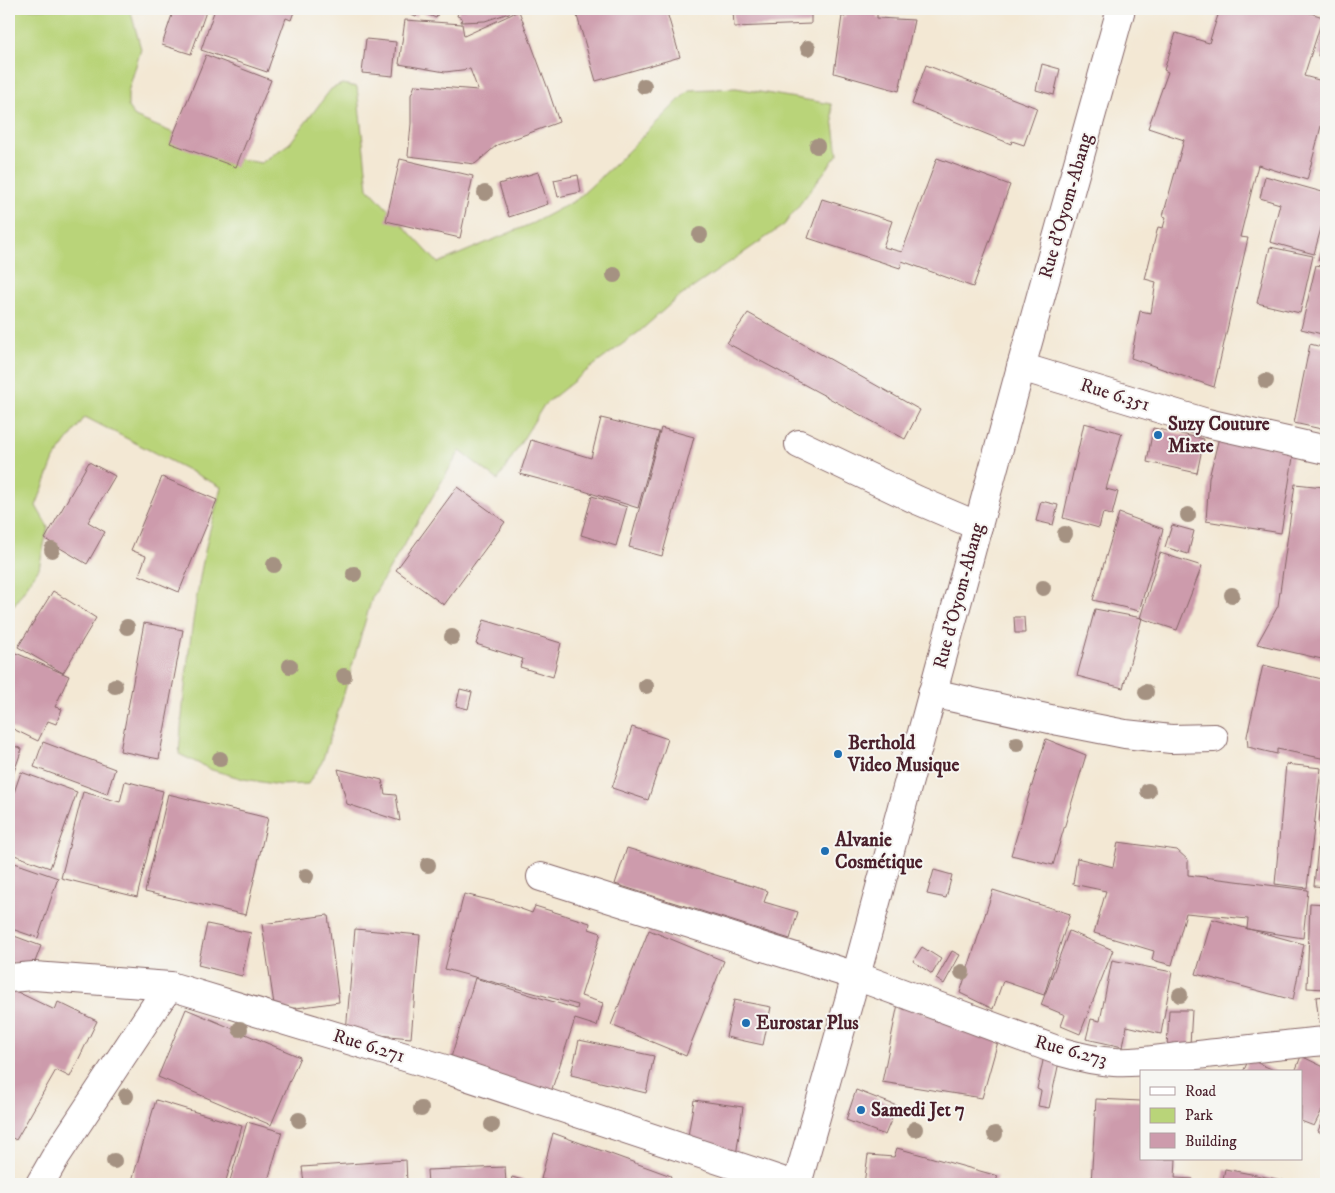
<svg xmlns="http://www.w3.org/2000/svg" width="1335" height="1193" viewBox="0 0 1335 1193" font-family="'IM FELL DW Pica',serif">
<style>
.green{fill:#b9d479;stroke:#827a52}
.building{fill:#cd9bac}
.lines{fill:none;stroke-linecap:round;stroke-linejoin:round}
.minor-casing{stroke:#856566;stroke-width:30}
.major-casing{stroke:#856566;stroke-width:30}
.minor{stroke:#fff;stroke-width:28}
.major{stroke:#fff;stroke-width:28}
.tree{fill:#a59282}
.poi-dot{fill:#1f6fb2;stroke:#f6f6f2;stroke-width:2}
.labels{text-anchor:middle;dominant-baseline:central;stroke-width:4;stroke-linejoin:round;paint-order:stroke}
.street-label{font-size:19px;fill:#4a1f2b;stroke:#f6f6f2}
.poi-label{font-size:19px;font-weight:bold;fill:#4a1f2b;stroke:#f6f6f2;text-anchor:start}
</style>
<rect width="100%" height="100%" fill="#f6f6f2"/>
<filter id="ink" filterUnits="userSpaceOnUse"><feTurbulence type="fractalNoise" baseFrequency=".02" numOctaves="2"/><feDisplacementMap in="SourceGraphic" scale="10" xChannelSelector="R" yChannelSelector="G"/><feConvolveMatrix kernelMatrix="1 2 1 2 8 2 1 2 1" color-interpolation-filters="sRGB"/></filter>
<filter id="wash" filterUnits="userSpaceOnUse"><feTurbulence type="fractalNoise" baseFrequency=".0096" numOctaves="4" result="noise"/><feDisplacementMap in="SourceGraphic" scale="20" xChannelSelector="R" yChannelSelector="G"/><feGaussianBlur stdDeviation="1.12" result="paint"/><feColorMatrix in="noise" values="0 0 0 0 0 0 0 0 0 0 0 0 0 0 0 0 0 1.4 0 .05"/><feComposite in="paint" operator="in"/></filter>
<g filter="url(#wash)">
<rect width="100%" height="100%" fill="#f3e8d4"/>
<!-- green -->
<path class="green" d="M 9,9 L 130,9 L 141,49 L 128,92 L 128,107 L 135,117 L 234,158 L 261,163 L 290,143 L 331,89 L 342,84 L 357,87 L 368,188 L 438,263 L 533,223 L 576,200 L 614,165 L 689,90 L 736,88 L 831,104 L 838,154 L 784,225 L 675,300 L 640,331 L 589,369 L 544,405 L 498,480 L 460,451 L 372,598 L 342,700 L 322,762 L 308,784 L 279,785 L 244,779 L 212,770 L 179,754 C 184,685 192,614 206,546 C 210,526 217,507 221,487 L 85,417 L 54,459 L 36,506 L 48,527 L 39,568 L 14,605 L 9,602 Z"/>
<g id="blocks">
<!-- building -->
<g class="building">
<polygon points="174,9 207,9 191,54 162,45"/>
<polygon points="215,9 295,9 291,20 286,18 267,72 201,50"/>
<polygon points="396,9 440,9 436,18 419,11 416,17"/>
<polygon points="459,9 521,9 485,21 461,22 462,18 457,16"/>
<polygon points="575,9 666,9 680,57 596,81"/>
<polygon points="733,9 811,9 811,24 734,27"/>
<polygon points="845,9 877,9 877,18 914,20 899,91 834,73 842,16 845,17"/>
<polygon points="1220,9 1298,9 1323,17 1304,76 1326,82 1326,107 1307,180 1258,165 1240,237 1248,238 1214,387 1131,358 1140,311 1151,313 1156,282 1145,279 1158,227 1163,228 1166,217 1163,216 1184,140 1148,128 1168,72 1164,70 1176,33 1209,43"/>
<polygon points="519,11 548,89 559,122 497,145 475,164 408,156 411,124 411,95 415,85 478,90 470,69 445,72 399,64 405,20 462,24 464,36"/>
<polygon points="1323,24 1326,25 1326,57 1318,56"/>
<polygon points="366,39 396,42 393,76 362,73"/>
<polygon points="206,55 271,80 236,167 170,143"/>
<polygon points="1042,64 1060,69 1054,95 1036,90"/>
<polygon points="926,65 1037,108 1024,145 1012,141 1011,144 912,104"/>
<polygon points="937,158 1010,185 973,287 902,261 900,268 808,238 822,199 892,221 883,247 902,252"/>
<polygon points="400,159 473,176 460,238 386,221"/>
<polygon points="538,172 548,204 509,217 499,184"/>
<polygon points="578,175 581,192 558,197 554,180"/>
<polygon points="1265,176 1326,193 1326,210 1314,254 1270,242 1280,204 1260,198"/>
<polygon points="1326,232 1326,262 1318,260"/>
<polygon points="1270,247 1313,256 1300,313 1257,303"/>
<polygon points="1316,265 1326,267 1326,335 1301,329"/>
<polygon points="748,313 920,410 905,439 727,343"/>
<polygon points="1310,344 1326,348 1326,430 1294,423"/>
<polygon points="601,418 659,432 638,508 584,491 520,474 531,440 591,458"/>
<polygon points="1084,423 1122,433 1106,489 1118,492 1112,515 1103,513 1099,528 1063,518"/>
<polygon points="661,428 694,437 662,556 629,547"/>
<polygon points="1153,428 1204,439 1197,473 1147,462"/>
<polygon points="1219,437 1294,451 1281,533 1206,521 1209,478"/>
<polygon points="89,462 115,476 88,522 105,532 87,564 45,539"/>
<polygon points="162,477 217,500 179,592 139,575 146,556 131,550"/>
<polygon points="1325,482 1326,482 1326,660 1257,644 1278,606 1295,484 1324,487"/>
<polygon points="457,487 505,522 444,605 396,570"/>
<polygon points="592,496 627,507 616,546 581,535"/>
<polygon points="1041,501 1058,505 1053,525 1036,521"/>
<polygon points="1119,513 1163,529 1139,611 1093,600"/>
<polygon points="1172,525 1194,531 1188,554 1165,547"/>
<polygon points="1160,553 1202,566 1177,630 1140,618"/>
<polygon points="53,591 96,618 63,673 18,647"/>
<polygon points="1095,609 1142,618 1123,688 1077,676"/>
<polygon points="1014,617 1024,617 1025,633 1015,633"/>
<polygon points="484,620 561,643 553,677 520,667 523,659 476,644"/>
<polygon points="144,623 183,630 159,759 120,751"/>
<polygon points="9,650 69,676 55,707 62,709 56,724 48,721 38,741 9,727"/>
<polygon points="1263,665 1326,680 1326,759 1277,749 1277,754 1248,747 1247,736"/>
<polygon points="460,689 472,692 468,709 456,706"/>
<polygon points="632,727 668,739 648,800 612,788"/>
<polygon points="1046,739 1086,755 1053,865 1011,855"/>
<polygon points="43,742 115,769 107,794 34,767"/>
<polygon points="9,744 22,749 9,786"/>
<polygon points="1286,764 1321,768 1307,888 1275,884"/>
<polygon points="338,769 382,780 385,794 396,795 400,821 347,804"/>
<polygon points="1324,770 1326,770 1326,822 1319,822"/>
<polygon points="21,772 77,792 50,868 9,853 9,807"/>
<polygon points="125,781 163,791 137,897 61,878 83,792 120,802"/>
<polygon points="168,794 268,818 246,915 145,892"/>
<polygon points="1320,825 1326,825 1326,887 1314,886"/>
<polygon points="1118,842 1177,850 1188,860 1188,875 1308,890 1303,938 1247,929 1248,919 1186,913 1172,965 1152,960 1154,951 1094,933 1106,891 1073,884 1077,858 1113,867"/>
<polygon points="627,848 768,891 764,902 798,912 790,939 615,884"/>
<polygon points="9,861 58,878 38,938 9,928"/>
<polygon points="934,870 952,875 946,898 927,894"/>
<polygon points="993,890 1070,914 1044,995 1003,981 993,1009 960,993"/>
<polygon points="464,894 510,905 532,913 535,906 590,923 589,929 601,933 581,996 603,1003 597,1026 575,1019 549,1098 449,1064 475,978 577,1009 578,1005 445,969"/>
<polygon points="1310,903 1326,904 1326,989 1307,988"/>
<polygon points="328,915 339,1002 275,1011 262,924"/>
<polygon points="1212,919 1304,944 1293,1000 1196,974"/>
<polygon points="207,924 251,933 242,976 198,965"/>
<polygon points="355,929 420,935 411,1038 346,1032"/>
<polygon points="649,930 724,961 686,1056 611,1025"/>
<polygon points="1069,931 1113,950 1080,1034 1061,1026 1065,1015 1041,1005"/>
<polygon points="9,934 41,946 32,970 9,961"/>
<polygon points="922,947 941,959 932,974 913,961"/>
<polygon points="952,951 960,955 944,984 936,979"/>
<polygon points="1112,960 1172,972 1161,1034 1127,1026 1123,1047 1086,1039 1091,1019 1100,1021"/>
<polygon points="9,988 55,1010 58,1002 97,1021 70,1077 56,1070 16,1140 9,1136"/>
<polygon points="1326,996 1326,1021 1319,1022 1316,997"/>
<polygon points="734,1000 771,1007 763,1045 726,1037"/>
<polygon points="898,1004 999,1038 982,1098 882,1082"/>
<polygon points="186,1009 300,1057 271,1125 158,1077"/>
<polygon points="1169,1010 1192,1010 1190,1045 1167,1048"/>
<polygon points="579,1040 654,1056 646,1093 571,1075"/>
<polygon points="1044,1056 1059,1062 1049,1108 1038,1106 1041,1091 1037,1089"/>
<polygon points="1301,1056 1326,1068 1326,1102 1314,1126 1301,1121 1301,1072 1295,1072"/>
<polygon points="1249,1059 1278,1072 1243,1072"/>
<polygon points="856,1090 897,1106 885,1135 846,1120"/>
<polygon points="1096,1099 1141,1101 1141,1159 1176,1159 1175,1178 1193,1179 1192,1184 1091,1184"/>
<polygon points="156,1100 242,1126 225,1184 131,1184"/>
<polygon points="694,1100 743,1107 736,1156 686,1148"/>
<polygon points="1326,1111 1326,1136 1318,1131"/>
<polygon points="247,1122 282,1132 267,1184 229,1184"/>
<polygon points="553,1133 671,1176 668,1184 558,1184 541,1179"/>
<polygon points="897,1148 998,1176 995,1184 864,1184 868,1155 894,1157"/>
<polygon points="406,1160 407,1184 304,1184 302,1167"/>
<polygon points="505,1167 506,1184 428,1184 427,1170"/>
<polygon points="1225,1169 1297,1183 1297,1184 1222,1184"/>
<polygon points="512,1177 530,1182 529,1184 510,1184"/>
<polygon points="269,1180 287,1183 287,1184 268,1184"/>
</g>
</g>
</g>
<g filter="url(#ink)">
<use href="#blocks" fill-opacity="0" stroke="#856566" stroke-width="1"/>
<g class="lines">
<defs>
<g id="minor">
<polyline points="1021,367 1207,423 1326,450"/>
<polyline points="799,444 917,500 978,526"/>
<polyline points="932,693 1059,721 1125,734 1171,739 1214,738"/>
<path d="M 541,877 L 856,976 L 1062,1052 C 1079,1057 1096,1061 1114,1062 C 1135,1064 1158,1059 1179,1057 C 1228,1052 1277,1045 1326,1041"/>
<polyline points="9,978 34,976 170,986"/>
<polyline points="40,1184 56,1156 156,1005 170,986 445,1069 791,1184"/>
</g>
<polyline id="major" points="797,1184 856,976 1021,367 1121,9"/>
</defs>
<!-- minor casing -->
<use href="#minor" class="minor-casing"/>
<!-- major casing -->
<use href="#major" class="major-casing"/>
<!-- minor -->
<use href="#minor" class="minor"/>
<!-- major -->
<use href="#major" class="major"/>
</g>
<!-- trees -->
<g class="tree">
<circle cx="808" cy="48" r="8"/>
<circle cx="644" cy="86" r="8"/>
<circle cx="817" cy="146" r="8"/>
<circle cx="485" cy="193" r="8"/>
<circle cx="700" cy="235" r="8"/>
<circle cx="614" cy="275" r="8"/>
<circle cx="1266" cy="381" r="8"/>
<circle cx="1188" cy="515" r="8"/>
<circle cx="1065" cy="534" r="8"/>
<circle cx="52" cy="550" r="8"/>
<circle cx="274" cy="565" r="8"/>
<circle cx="354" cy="574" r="8"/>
<circle cx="1043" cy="588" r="8"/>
<circle cx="1232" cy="595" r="8"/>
<circle cx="127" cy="627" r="8"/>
<circle cx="452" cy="637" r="8"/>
<circle cx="290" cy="666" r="8"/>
<circle cx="344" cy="676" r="8"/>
<circle cx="115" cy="686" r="8"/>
<circle cx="646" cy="686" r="8"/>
<circle cx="1146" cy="692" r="8"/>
<circle cx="1017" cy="744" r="8"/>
<circle cx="220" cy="759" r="8"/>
<circle cx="1148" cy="791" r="8"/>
<circle cx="428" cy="865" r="8"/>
<circle cx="306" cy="876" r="8"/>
<circle cx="962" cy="972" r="8"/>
<circle cx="1180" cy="995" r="8"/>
<circle cx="240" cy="1029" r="8"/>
<circle cx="126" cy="1096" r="8"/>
<circle cx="421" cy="1109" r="8"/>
<circle cx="299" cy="1120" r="8"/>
<circle cx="492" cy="1125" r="8"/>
<circle cx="915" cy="1129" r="8"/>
<circle cx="995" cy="1134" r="8"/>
<circle cx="114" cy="1161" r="8"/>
</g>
</g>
<!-- markers -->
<g class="poi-dot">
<circle cx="1158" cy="435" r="5"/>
<circle cx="838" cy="754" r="5"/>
<circle cx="825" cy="851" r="5"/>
<circle cx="746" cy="1023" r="5"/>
<circle cx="861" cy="1110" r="5"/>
</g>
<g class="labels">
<!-- street labels -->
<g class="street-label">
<text transform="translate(1066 206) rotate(-74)">Rue d'Oyom-Abang</text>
<text transform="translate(1115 395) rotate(17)">Rue 6.351</text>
<text transform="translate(959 596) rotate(-75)">Rue d'Oyom-Abang</text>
<text transform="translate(369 1046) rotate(17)">Rue 6.271</text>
<text transform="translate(1071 1051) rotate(15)">Rue 6.273</text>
</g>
<!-- poi labels -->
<g class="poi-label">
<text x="1168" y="424">Suzy Couture<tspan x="1168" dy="22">Mixte</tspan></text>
<text x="848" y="743">Berthold<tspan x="848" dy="22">Video Musique</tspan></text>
<text x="835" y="840">Alvanie<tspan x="835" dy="22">Cosmétique</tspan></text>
<text x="756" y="1023">Eurostar Plus</text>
<text x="871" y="1110">Samedi Jet 7</text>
</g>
</g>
<!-- margin -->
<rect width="1335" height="1193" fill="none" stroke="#f6f6f2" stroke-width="30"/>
<!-- legend -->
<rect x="1140" y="1070" width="162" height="90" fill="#f6f6f2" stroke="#b1a0a2"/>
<rect x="1150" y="1087" width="25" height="8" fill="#ffffff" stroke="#b1a0a2"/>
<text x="1185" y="1096" font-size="15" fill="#4a1f2b">Road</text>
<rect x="1150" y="1108" width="25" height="15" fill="#b9d479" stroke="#b1a0a2"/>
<text x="1185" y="1120" font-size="15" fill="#4a1f2b">Park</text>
<rect x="1150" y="1133" width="25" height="15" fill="#cd9bac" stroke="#b1a0a2"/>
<text x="1185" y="1146" font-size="15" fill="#4a1f2b">Building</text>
</svg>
